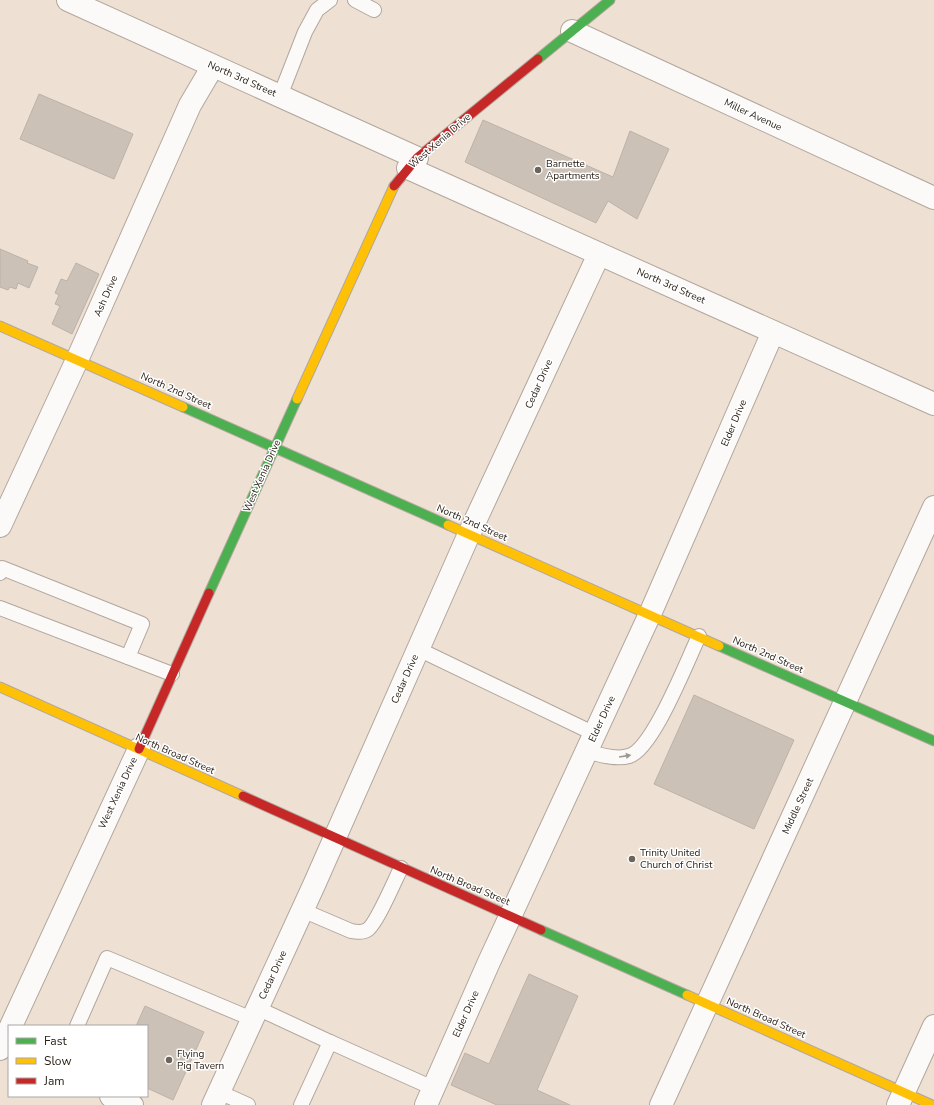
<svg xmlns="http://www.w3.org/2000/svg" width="934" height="1105" viewBox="0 0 934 1105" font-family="'Nunito Sans',sans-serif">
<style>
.building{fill:#cbc1b6;stroke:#bcb2a8}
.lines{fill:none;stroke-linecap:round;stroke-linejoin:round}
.lane-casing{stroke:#b2a79d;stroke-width:16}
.street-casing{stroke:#b2a79d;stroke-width:24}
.fast-casing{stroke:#b2a79d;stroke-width:11}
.slow-casing{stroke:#b2a79d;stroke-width:11}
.jam-casing{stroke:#b2a79d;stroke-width:11}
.lane{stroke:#fcfaf8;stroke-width:14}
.street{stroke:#fcfaf8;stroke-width:22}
.fast{stroke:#4caf50;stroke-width:9}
.slow{stroke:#ffc107;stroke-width:9}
.jam{stroke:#c62828;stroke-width:9}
.oneway{fill:#9e9893}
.poi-dot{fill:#6f6459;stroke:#fff;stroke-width:1.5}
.labels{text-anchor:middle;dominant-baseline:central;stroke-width:3;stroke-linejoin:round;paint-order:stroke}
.street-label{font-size:10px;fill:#2a2118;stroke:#fff}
.poi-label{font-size:10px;fill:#2a2118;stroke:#fff;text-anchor:start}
</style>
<rect width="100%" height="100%" fill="#eee0d3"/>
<!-- building -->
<g class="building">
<polygon points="39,94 133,134 114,179 20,139"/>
<polygon points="483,120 613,177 630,131 669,149 637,219 608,201 596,223 465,162"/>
<polygon points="0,249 28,261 27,263 38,267 29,288 18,283 16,289 10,287 8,290 0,287"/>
<polygon points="76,263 99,274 72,334 52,324 60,306 55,304 59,295 55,293 61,279 67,281"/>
<polygon points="694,695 794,740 754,829 654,784"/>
<polygon points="529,974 578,996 537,1090 570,1105 497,1105 451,1085 465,1053 489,1064"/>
<polygon points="145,1006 204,1032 173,1100 147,1088 147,1026 136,1026"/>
</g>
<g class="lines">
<defs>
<g id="lane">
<polyline points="355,0 374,10"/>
<polyline points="280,96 305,32 317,10 330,0"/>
<polyline points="0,573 2,568 142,624 128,657"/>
<polyline points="0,608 172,674"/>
<polyline points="418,649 595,734"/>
<path d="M 587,751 C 599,755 616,760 629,756 C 653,749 687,661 699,636"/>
<path d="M 302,910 L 351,931 C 356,932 362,933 367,930 C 376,925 395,880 401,868"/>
<polyline points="257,1008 330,1042"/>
<polyline points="77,1026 107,958 252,1019"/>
<polyline points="219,1092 248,1105"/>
<polyline points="301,1105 330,1042 433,1088"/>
</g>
<g id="street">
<polyline points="68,0 417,158"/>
<polyline points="572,31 934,198"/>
<polyline points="408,168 934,404"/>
<polyline points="0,526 77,360 190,105 213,66"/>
<polyline points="11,1026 139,749"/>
<polyline points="0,1049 9,1030"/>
<polyline points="111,1096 132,1105"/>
<polyline points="213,1105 314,885 469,534 599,254"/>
<polyline points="426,1105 489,962 650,614 773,332"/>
<polyline points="661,1105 934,507"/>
<polyline points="898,1105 934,1026"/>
</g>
<g id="fast">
<polyline points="538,59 610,0"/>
<polyline points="183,407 448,525"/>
<polyline points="209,593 297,399"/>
<polyline points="719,646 934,741"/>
<polyline points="541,930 687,995"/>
</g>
<g id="slow">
<polyline points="0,326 183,407"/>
<polyline points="297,399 394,186"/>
<polyline points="448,525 719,646"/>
<polyline points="0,687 243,796"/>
<polyline points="687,995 932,1105"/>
</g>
<g id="jam">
<polyline points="394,186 417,158 538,59"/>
<polyline points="139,749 209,593"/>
<polyline points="243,796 541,930"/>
</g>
</defs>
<!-- lane casing -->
<use href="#lane" class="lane-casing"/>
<!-- street casing -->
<use href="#street" class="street-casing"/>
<!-- fast casing -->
<use href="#fast" class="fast-casing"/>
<!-- slow casing -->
<use href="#slow" class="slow-casing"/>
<!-- jam casing -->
<use href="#jam" class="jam-casing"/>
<!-- lane -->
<use href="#lane" class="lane"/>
<!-- street -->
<use href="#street" class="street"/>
<!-- fast -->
<use href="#fast" class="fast"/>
<!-- slow -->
<use href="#slow" class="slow"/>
<!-- jam -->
<use href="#jam" class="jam"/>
</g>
<!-- one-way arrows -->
<defs><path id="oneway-solid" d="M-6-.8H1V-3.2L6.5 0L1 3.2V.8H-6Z"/></defs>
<use class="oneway" href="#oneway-solid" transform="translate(625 756) rotate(-9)"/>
<!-- markers -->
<g class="poi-dot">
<circle cx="538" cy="170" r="4"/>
<circle cx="632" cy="859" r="4"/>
<circle cx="169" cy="1060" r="4"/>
</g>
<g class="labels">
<!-- street labels -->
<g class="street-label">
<text transform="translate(242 79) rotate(24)">North 3rd Street</text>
<text transform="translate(753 115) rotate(25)">Miller Avenue</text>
<text transform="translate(440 141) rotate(-41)">West Xenia Drive</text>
<text transform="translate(671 286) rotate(24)">North 3rd Street</text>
<text transform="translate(106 296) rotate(-66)">Ash Drive</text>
<text transform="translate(539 384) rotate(-66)">Cedar Drive</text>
<text transform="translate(176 391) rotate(24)">North 2nd Street</text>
<text transform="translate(734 423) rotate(-67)">Elder Drive</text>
<text transform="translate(262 476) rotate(-66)">West Xenia Drive</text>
<text transform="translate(472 523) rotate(24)">North 2nd Street</text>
<text transform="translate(768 655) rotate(24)">North 2nd Street</text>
<text transform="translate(405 679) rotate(-66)">Cedar Drive</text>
<text transform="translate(602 719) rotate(-65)">Elder Drive</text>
<text transform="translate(175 754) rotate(24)">North Broad Street</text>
<text transform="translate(118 793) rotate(-65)">West Xenia Drive</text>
<text transform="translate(798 806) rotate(-65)">Middle Street</text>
<text transform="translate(470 886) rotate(23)">North Broad Street</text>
<text transform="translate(273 975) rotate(-65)">Cedar Drive</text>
<text transform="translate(466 1014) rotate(-66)">Elder Drive</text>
<text transform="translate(766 1018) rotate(24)">North Broad Street</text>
</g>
<!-- poi labels -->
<g class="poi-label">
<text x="546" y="164">Barnette<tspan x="546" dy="12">Apartments</tspan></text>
<text x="640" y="853">Trinity United<tspan x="640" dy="12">Church of Christ</tspan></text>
<text x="177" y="1054">Flying<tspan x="177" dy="12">Pig Tavern</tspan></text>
</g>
</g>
<!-- legend -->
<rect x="8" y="1025" width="140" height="72" fill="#ffffff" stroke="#aaa6a3"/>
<rect x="16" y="1038" width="20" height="6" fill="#4caf50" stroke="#aaa6a3"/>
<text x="44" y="1045" font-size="12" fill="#2a2118">Fast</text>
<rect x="16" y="1058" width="20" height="6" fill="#ffc107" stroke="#aaa6a3"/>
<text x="44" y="1065" font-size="12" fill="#2a2118">Slow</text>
<rect x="16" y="1078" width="20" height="6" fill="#c62828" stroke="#aaa6a3"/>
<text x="44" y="1085" font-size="12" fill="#2a2118">Jam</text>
</svg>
